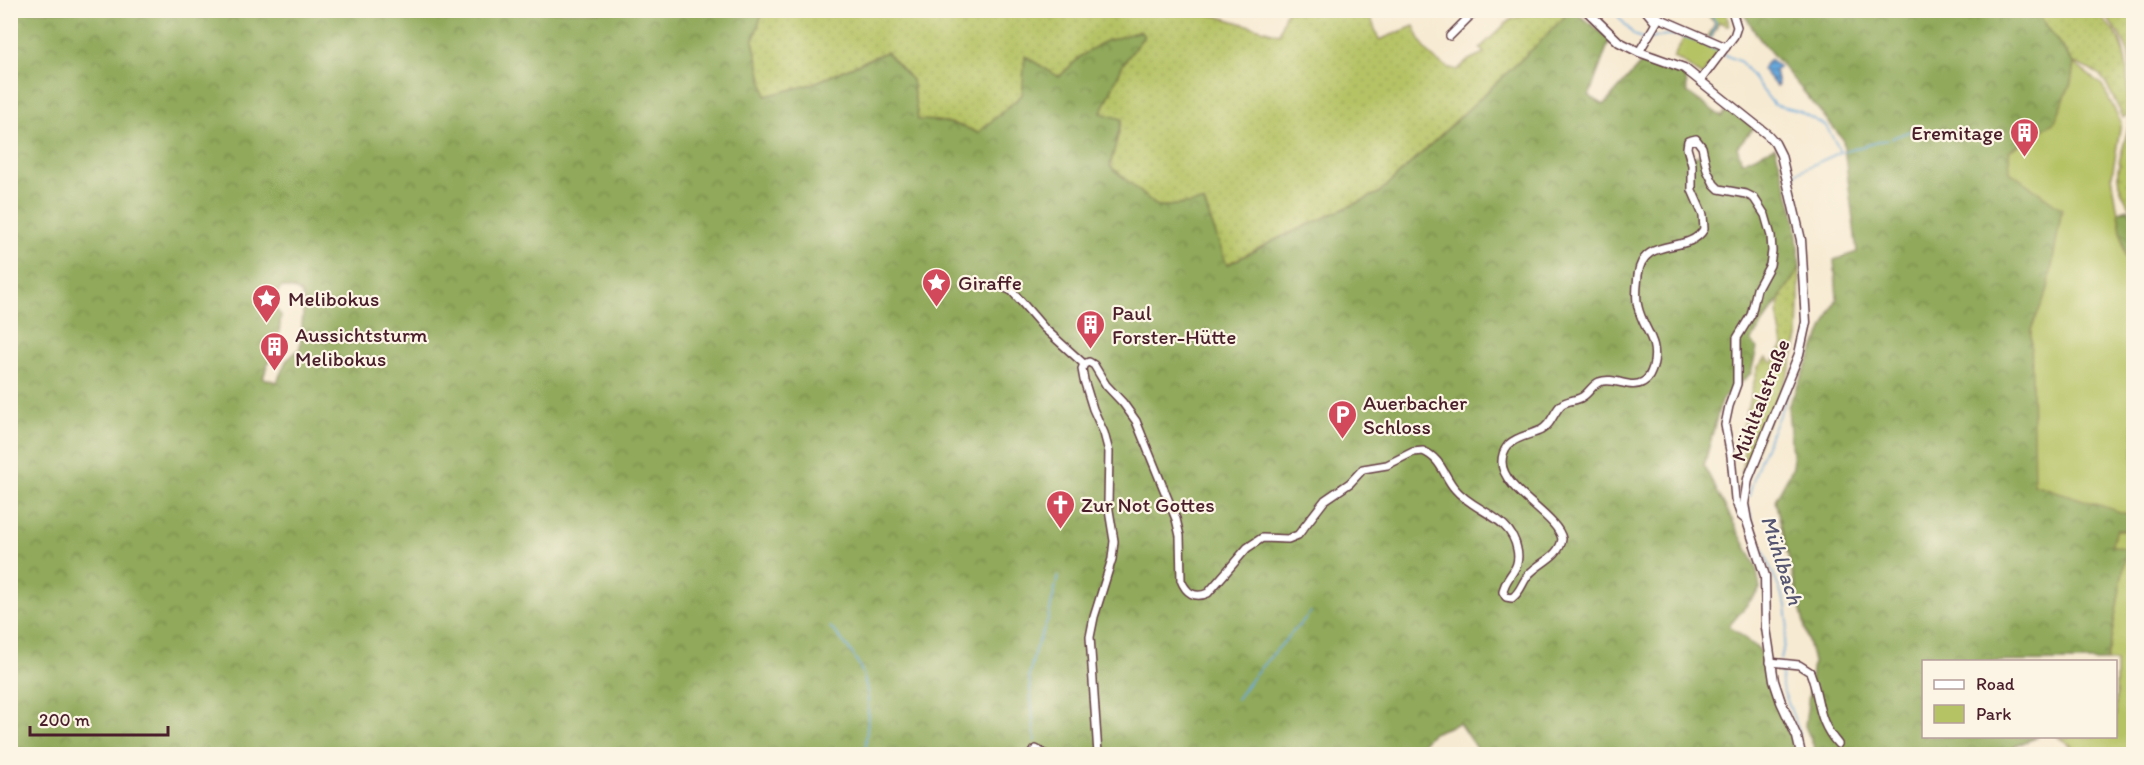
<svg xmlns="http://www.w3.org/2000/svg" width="2144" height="765" viewBox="0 0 2144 765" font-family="Itim,sans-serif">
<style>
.grass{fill:url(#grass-dots);stroke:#807148;stroke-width:1.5}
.forest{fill:url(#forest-crowns);stroke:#6d6442;stroke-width:1.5;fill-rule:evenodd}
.park{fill:#b6c365;stroke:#807148;stroke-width:1.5}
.water{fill:url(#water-rules);stroke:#596484;stroke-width:1.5}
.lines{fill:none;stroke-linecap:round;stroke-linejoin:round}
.stream{stroke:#68a9dc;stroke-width:1.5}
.minor-casing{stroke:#643d44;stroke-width:10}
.major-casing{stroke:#643d44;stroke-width:11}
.minor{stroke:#fff;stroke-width:7}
.major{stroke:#fff;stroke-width:8}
.labels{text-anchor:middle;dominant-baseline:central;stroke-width:4.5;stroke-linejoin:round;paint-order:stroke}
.poi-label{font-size:21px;fill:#4a1f2b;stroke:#fcf5e5;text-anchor:start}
.street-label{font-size:21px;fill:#4a1f2b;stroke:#fcf5e5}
.water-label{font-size:22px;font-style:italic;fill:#565672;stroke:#fcf5e5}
</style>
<defs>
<pattern id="grass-dots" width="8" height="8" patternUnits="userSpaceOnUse" patternTransform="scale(1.5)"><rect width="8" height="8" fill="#b6c365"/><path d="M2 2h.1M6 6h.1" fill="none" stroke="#9ea758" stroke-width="1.8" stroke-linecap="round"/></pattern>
<pattern id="forest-crowns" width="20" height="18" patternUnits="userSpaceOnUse" patternTransform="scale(1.5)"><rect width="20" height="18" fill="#90a95a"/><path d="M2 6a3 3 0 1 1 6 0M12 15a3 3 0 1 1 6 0" fill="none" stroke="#78894b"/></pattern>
<pattern id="water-rules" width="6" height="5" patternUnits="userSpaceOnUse" patternTransform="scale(1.5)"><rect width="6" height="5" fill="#68a9dc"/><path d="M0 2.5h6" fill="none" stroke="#5889b3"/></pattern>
</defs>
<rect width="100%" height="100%" fill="#fcf5e5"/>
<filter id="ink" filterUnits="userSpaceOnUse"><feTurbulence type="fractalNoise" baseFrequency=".0167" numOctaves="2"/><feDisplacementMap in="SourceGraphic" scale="12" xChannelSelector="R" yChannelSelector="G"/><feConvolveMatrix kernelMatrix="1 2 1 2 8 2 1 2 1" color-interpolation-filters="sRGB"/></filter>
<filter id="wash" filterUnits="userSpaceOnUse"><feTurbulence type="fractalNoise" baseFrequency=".008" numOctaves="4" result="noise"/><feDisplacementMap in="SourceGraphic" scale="24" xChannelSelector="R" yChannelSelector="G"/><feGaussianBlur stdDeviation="1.35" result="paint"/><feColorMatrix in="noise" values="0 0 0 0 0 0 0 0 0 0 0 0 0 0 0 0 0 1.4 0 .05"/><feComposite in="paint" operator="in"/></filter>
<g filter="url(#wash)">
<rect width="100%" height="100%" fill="#f7ead2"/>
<!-- grass -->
<g class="grass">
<path d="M 1195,10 L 1279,34 L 1286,11 L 1368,10 L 1379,40 L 1414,26 C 1424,50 1431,63 1457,70 L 1469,60 L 1484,53 L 1480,48 L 1510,20 L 1535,11 L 1560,11 L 1565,16 L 1539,43 L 1379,193 L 1277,239 L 1226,265 L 1204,202 L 1158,207 L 1110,166 L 1122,119 L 1101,114 L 1123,64 L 1144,36 L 1081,56 L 1059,77 L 1022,95 L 978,133 C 958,123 940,120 918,121 L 912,80 L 886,52 L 812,84 L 766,97 L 753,41 L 763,11 Z"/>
<polygon points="1704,11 1719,11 1727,15 1729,26 1719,22 1712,37 1708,38 1715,23"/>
<path d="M 2036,11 L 2093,11 C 2103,19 2113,28 2119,39 C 2129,56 2128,96 2127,116 L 2123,117 L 2106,83 L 2099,74 L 2072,62 Z"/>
<path d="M 2104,11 L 2133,11 L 2133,211 C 2105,174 2123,159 2130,120 C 2134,102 2132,72 2129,55 C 2125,37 2110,27 2104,11 Z"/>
<path d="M 1800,268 L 1798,337 L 1791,366 L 1740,491 L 1745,442 L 1742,429 L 1758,367 L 1766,358 L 1773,363 L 1783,345 C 1774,302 1776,303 1800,268 Z"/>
</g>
<!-- forest -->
<g class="forest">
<path d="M 10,11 L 763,11 L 753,41 L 766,96 L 812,84 L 886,52 L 912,80 L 918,120 C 940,120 958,123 978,133 L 1022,95 L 1025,56 L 1059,77 L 1081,56 L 1103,42 L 1140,31 L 1144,36 L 1123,64 L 1101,113 L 1122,119 L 1110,166 L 1158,207 L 1204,202 L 1227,265 L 1277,239 L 1379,193 L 1539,43 L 1570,11 L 1574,11 L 1610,39 L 1589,96 L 1604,105 L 1644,60 L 1686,76 L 1687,92 L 1722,117 L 1728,108 L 1754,127 L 1737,147 L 1742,162 L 1775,147 L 1795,216 L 1800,268 L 1751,341 L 1757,348 L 1751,373 L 1721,401 L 1704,466 L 1756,566 L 1760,589 L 1729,626 L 1760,650 L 1770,689 L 1793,743 L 1794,754 L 1480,754 L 1459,723 L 1433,733 L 1427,738 L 1414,754 L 11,754 ZM 1693,136 L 1706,153 L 1688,159 L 1688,138 ZM 282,287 L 296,290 L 301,293 L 304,302 L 300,348 L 286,361 L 277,382 L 263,378 L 268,364 L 277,354 L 281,315 L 274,307 L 276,294 Z"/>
<polygon points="1739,11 2036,11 2074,64 2071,83 2055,122 2062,209 2048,289 2031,330 2130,515 2130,530 2111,545 2127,549 2110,646 2106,661 1924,662 1924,736 2038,737 2015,746 2009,754 1817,754 1805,726 1813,662 1775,500 1793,467 1788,407 1837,298 1834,260 1857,252 1843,139 1759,38 1743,12"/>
<polygon points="2128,209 2133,216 2133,273 2125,256 2118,212"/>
</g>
<!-- park -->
<g class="park">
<polygon points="1685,36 1720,52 1702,76 1681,61 1673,58"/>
<polygon points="2074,64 2102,85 2121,122 2112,176 2125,256 2134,273 2133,754 2063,754 2072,746 2058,737 2116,736 2116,662 2106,661 2110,646 2127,549 2111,545 2117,530 2130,530 2130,515 2034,484 2031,330 2048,289 2062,209 2010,172 2009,151 2055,122 2071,83"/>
</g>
<!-- water -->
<polygon class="water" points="1770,59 1779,67 1775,71 1778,85 1776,86 1762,69"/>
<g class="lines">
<!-- stream -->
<g class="stream">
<polyline points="1613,10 1634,35 1645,39"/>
<polyline points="1711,38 1716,22 1712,17 1717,13"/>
<path d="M 1649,39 C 1656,38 1662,35 1668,35 C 1685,34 1705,45 1719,52"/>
<polyline points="1723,54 1741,62 1774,105 1799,111 1826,126 1841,152 1797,172 1792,179 1804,234"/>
<polyline points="1892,138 1921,127"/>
<polyline points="1843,152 1888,139"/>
<polyline points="1805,239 1810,305"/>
<polyline points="1804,348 1809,334 1809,327"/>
<path d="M 1749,497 C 1758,454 1783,412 1797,370"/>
<polyline points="1748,504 1753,525 1786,605 1788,623 1781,660"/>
<path d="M 830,627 C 855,653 870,674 868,713 C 868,727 865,740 866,754"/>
<polyline points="1781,665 1782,687 1800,734"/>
<polyline points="1237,699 1255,674 1311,612"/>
<polyline points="1035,741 1029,676 1035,650 1048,619 1058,576"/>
</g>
</g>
</g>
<g filter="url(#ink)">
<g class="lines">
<defs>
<g id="minor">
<polyline points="1645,10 1655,22"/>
<polyline points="1652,10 1659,18"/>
<polyline points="1450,36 1476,10"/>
<polyline points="1639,52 1659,18 1726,47"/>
<polyline points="1700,81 1734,36 1737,27 1733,14 1736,10"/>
<path d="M 1000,286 L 1012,291 L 1044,328 L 1084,364 L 1089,362 L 1094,365 L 1106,385 L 1123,403 L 1136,421 L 1176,519 L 1180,536 L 1181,580 C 1186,593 1195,599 1208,593 L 1247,548 L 1262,538 L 1288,539 L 1298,535 L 1325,500 L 1350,483 L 1363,469 L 1387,465 L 1413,452 L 1423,451 C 1442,459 1443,475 1455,489 C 1474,512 1511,516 1517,549 C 1522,571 1505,575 1503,592 L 1506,597 L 1512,598 C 1521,592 1522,582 1529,574 C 1540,562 1560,556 1562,539 C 1558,516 1502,490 1502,462 C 1502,456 1504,450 1508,445 C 1517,436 1531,435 1541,430 C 1552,424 1553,413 1561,405 C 1567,400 1576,401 1582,397 C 1589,393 1592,385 1599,382 C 1615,376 1630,390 1643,382 C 1649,379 1651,373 1653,367 C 1660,340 1643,330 1638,307 C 1635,297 1637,285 1638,275 C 1643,234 1688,256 1704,229 L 1703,215 L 1692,190 L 1692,165 L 1687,148 L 1688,141 L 1696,139 L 1702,147 L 1707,170 L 1714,184 L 1719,189 L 1746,194 L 1754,198 L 1765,215 L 1771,236 L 1772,251 L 1770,265 L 1757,289 L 1751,315 L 1737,338 L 1737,384 L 1729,406 L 1725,425 L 1731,456 L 1735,499 L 1741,516 L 1747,521"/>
<polyline points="1084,364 1082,369 1084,380 1093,409 1104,433 1109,452 1108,504 1114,541 1112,559 1094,617 1090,637 1098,754"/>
<path d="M 1770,662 L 1799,665 L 1810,672 C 1821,700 1816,719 1838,744"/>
<polyline points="1031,754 1036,749 1045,754"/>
</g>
<polyline id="major" points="1586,10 1619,42 1639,52 1684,68 1768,135 1775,143 1781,155 1801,240 1806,322 1799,354 1748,479 1744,504 1747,521 1765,576 1766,628 1774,681 1781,702 1797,737 1801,754"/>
</defs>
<!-- minor casing -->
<use href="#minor" class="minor-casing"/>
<!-- major casing -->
<use href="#major" class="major-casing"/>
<!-- minor -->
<use href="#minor" class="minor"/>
<!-- major -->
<use href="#major" class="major"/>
</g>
</g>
<!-- icons -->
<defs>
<symbol id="building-pin" viewBox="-11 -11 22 30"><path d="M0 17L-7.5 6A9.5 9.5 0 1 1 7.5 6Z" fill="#d1495b" stroke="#fcf5e5"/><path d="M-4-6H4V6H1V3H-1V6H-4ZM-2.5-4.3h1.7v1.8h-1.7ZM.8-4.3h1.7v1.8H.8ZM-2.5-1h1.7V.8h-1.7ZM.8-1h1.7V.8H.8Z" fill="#fff"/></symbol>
<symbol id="sight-pin" viewBox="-11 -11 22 30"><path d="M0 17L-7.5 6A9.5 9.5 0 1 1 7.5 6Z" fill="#d1495b" stroke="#fcf5e5"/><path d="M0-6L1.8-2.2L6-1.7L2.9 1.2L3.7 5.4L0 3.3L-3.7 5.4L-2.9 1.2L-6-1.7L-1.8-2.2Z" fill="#fff"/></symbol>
<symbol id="parking-pin" viewBox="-11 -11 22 30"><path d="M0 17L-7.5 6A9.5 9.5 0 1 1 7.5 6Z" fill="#d1495b" stroke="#fcf5e5"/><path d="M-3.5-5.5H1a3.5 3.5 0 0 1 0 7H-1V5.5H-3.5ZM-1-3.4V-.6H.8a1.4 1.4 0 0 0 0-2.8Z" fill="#fff"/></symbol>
<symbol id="church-pin" viewBox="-11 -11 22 30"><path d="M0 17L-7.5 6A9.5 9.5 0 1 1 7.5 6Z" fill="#d1495b" stroke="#fcf5e5"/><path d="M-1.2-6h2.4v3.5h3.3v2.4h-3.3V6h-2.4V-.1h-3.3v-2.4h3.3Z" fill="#fff"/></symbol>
</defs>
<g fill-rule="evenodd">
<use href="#building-pin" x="2008" y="116" width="33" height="45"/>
<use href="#sight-pin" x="920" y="266" width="33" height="45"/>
<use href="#sight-pin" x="250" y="282" width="33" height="45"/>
<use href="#building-pin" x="1074" y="308" width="33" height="45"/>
<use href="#building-pin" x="258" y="330" width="33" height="45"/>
<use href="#parking-pin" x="1326" y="398" width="33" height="45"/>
<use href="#church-pin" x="1044" y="488" width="33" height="45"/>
</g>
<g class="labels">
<!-- poi labels -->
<g class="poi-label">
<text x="2003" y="132" text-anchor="end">Eremitage</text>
<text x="958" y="282">Giraffe</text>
<text x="288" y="298">Melibokus</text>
<text x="1112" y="312">Paul<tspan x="1112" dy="24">Forster-Hütte</tspan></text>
<text x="295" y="334">Aussichtsturm<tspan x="295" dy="24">Melibokus</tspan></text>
<text x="1363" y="402">Auerbacher<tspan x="1363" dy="24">Schloss</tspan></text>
<text x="1081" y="504">Zur Not Gottes</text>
</g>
<!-- street labels -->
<g class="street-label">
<text transform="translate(1760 400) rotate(-69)">Mühltalstraße</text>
</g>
<!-- water labels -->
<g class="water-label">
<text transform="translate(1782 560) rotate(72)">Mühlbach</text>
</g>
</g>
<!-- margin -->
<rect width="2144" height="765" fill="none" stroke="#fcf5e5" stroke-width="36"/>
<!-- legend -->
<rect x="1922" y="660" width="195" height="78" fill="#fcf5e5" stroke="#b59f9b" stroke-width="1.5"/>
<rect x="1934" y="680" width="30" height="9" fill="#ffffff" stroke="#b59f9b" stroke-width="1.5"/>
<text x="1976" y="690" font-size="18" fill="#4a1f2b">Road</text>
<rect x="1934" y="705" width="30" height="18" fill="#b6c365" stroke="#b59f9b" stroke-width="1.5"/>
<text x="1976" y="720" font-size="18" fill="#4a1f2b">Park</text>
<!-- scale -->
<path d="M30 726v9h138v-9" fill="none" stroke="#4a1f2b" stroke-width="3"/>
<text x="39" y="726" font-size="18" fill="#4a1f2b" stroke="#fcf5e5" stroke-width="4.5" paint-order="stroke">200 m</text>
</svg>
